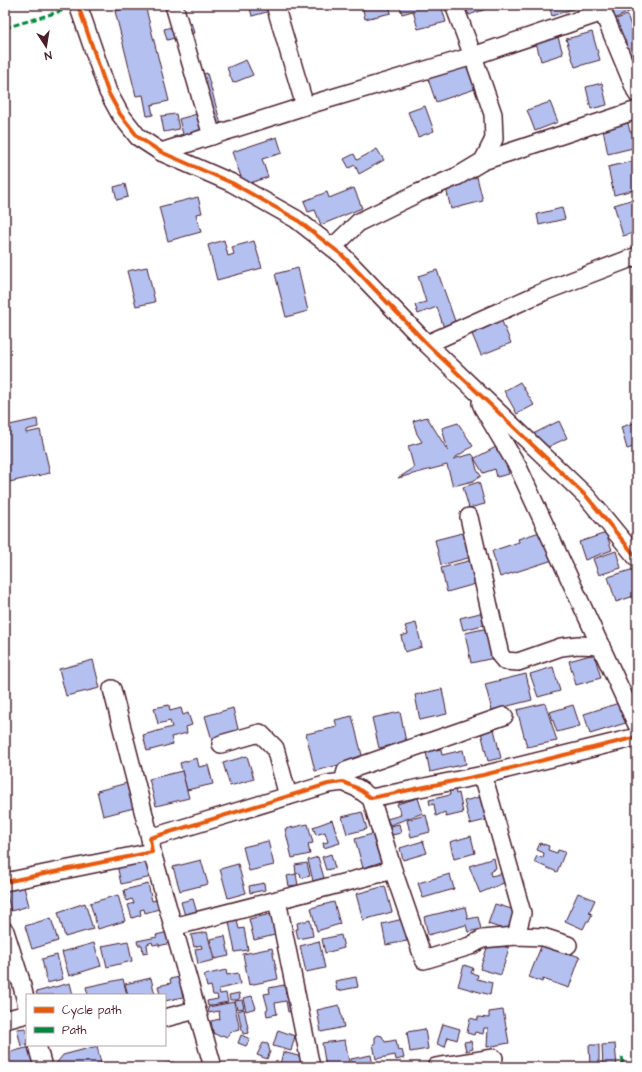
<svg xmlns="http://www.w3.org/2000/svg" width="642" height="1072" viewBox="0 0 642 1072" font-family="'Architects Daughter',sans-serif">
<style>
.building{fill:#b3c0f0;stroke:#4a1f2b}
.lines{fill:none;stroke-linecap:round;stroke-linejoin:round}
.minor-casing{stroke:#4a1f2b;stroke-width:20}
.minor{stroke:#fff;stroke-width:17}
.quiet{stroke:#00873e;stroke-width:3;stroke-dasharray:6 3;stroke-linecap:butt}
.cycleway-casing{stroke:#fff;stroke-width:6}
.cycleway{stroke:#e8590c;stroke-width:4}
</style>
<rect width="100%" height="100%" fill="#fff"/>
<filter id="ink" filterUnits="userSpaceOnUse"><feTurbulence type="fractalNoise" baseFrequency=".025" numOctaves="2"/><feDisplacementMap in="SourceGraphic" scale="8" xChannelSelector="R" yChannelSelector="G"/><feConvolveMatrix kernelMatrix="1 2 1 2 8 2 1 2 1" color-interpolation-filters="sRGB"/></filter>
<g filter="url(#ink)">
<!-- building -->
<g class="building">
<polygon points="139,5 145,5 169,101 151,105 153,115 147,116 143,95 136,96 115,11"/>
<polygon points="249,5 277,5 278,9 252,16"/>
<polygon points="362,5 389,5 391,13 365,19"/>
<polygon points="400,5 441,5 446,22 418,29 413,11 402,14"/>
<polygon points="465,5 484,5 486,9 469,15"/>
<polygon points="549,5 583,5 552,16"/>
<polygon points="608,5 637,5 637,8 614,19"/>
<polygon points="627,15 637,41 637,52 627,56 614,20"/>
<polygon points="191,22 194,33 167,40 164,29"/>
<polygon points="592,32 600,60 575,67 566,39"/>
<polygon points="558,37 563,54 541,61 536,43"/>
<polygon points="637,55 637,72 631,57"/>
<polygon points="246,60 253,75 233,83 227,68"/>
<polygon points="467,66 475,89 436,102 428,79"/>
<polygon points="207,73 223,132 176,145 173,137 183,134 179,119 197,114 193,77"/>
<polygon points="602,83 607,105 591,109 586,87"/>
<polygon points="550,102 558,122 535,131 527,110"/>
<polygon points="425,106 434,131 418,137 408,112"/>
<polygon points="176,114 179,129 164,132 161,116"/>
<polygon points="628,123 630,132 637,131 637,147 608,154 603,130"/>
<polygon points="277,137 282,153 262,159 268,177 244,185 232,152"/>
<polygon points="377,149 384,160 359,174 355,165 349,168 344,159 354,154 357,160"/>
<polygon points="637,160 637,189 614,195 608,167"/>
<polygon points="477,177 483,201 451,209 445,184"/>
<polygon points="125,184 128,197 117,200 114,187"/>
<polygon points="354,188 362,208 321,225 315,210 308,212 304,201 327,192 329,198"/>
<polygon points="198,197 202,213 196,214 201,232 168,241 159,207"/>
<polygon points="637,198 637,232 623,236 614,205"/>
<polygon points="562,208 565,219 539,225 537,214"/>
<polygon points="224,240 228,256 234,254 232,247 254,241 262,268 217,280 208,245"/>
<polygon points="147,267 155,302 136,306 127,271"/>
<polygon points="298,268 308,311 286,317 275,274"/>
<polygon points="437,270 456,324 444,328 437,307 418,314 415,305 426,302 418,276"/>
<polygon points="501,319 511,343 481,355 471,332"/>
<polygon points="520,382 534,405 517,414 504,391"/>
<polygon points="427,417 448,451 442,428 458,423 473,446 453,459 472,454 475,458 496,447 506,463 509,474 497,477 495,469 483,473 474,458 477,470 481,476 473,481 453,486 447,465 398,478 414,468 408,446 422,442 417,434 413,421"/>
<polygon points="37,419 38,427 26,430 26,433 40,430 50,473 5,483 5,426"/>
<polygon points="559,421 567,438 548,447 533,434"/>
<polygon points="637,422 637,446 627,449 621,427"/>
<polygon points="479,482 485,504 469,508 463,487"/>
<polygon points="543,531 553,560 500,577 492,551 519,542 518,539"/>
<polygon points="466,532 472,557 441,565 435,540"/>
<polygon points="606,533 612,550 585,560 579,542"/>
<polygon points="616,551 621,568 599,575 593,559"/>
<polygon points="472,560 479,583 447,592 441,568"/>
<polygon points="634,569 637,577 637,595 616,602 608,577"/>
<polygon points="484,612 487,624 463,630 460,618"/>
<polygon points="416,623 422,647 405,652 401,636 408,634 405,626"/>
<polygon points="488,628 494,658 471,663 465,633"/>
<polygon points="594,654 601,678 576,685 569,661"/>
<polygon points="93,660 100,688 66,696 59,669"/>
<polygon points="553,667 560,691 538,697 530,674"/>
<polygon points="526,674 532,700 492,710 485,684"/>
<polygon points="442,689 447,714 420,720 415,695"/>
<polygon points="637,693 637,703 633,695"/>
<polygon points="622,702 629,722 590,734 584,714"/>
<polygon points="545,703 557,741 527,747 517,710"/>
<polygon points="169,705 170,711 181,708 183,715 188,713 192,725 186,727 187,733 171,737 173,744 147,751 143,735 172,727 170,721 158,724 154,708"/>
<polygon points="573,705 580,726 557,732 550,712"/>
<polygon points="233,708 239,733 212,740 205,716"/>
<polygon points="400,712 406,742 379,748 372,718"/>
<polygon points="352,716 363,759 315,771 306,734 337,727 335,720"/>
<polygon points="494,729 501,758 488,761 481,732"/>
<polygon points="441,749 442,755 463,750 466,764 430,772 426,752"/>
<polygon points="247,756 254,779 230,786 223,763"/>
<polygon points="197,758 199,767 208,765 213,784 187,790 180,763"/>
<polygon points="182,771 189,798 156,806 149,779"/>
<polygon points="127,783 134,808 103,816 97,791"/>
<polygon points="455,789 456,794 459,793 463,813 446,817 445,812 436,816 434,804 430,805 429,800 450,795 449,790"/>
<polygon points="480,797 486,820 470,824 464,801"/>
<polygon points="418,798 423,813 390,825 387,819 401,815 397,804"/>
<polygon points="362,812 367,829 347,834 342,817"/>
<polygon points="426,815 430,832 411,837 407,820"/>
<polygon points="332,820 340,843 324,848 323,843 328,842 325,832 316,835 313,827"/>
<polygon points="308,824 313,843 308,844 310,854 292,858 285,829"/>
<polygon points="399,824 401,833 392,835 390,826"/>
<polygon points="372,834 381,862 363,868 355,839"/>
<polygon points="471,836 475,853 454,859 450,842"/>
<polygon points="268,841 274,865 249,871 243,847"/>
<polygon points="423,841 427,853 403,860 400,848"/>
<polygon points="540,843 549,846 548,850 557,853 558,850 565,852 557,872 534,862 537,856 543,858 544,853 537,850"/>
<polygon points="144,848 151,877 121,884 115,855"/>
<polygon points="331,854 335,868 326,870 322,857"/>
<polygon points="318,857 324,878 313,881 308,860"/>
<polygon points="494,858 496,868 490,872 491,876 504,873 506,882 480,893 469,866"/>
<polygon points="201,860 208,884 180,891 173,867"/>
<polygon points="307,863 310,876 301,878 300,873 296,874 295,865"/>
<polygon points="238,864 246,893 228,898 220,869"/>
<polygon points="296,874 298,885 289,886 287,876"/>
<polygon points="450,874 454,889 423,898 418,883"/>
<polygon points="23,883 29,906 11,911 5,888"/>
<polygon points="264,883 265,890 250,893 249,886"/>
<polygon points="148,884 152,901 156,900 159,909 145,913 144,909 140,910 141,915 132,918 128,905 134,903 132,899 126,901 124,890"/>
<polygon points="385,886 392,912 363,920 356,894"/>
<polygon points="578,893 595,900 589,913 592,914 589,921 587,921 583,929 565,921"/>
<polygon points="118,895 125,921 98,929 90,903"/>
<polygon points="193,899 197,913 185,916 181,902"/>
<polygon points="334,902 340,924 317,931 311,908"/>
<polygon points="85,903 93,929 65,937 58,912"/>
<polygon points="495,904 515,910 509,931 488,924"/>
<polygon points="465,907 468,919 478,917 481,929 468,932 466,925 428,935 424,917"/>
<polygon points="271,914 275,935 254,940 249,919"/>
<polygon points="51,918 58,941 32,949 25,926"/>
<polygon points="403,919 407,941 386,945 382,924"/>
<polygon points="237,920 239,929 244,928 248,950 235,952 229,922"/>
<polygon points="310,920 313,936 298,939 296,929 298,929 297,923"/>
<polygon points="168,932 170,943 159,946 159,944 153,945 152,942 147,944 148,952 143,953 142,945 138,945 137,941 157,937 156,935"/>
<polygon points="207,932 214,960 198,964 195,949 202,948 201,945 194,947 191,935"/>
<polygon points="341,935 344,948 325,953 322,939"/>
<polygon points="225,936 229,956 215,959 210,939"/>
<polygon points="128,941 132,961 107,967 102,946"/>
<polygon points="319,941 325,968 306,972 300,946"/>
<polygon points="489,942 509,948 501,975 480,969"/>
<polygon points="94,943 101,966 69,976 62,952"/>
<polygon points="542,944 580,957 569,988 543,979 542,982 529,977"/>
<polygon points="272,948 278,979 249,985 243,954"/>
<polygon points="57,955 63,979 47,983 42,959"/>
<polygon points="464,965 473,968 471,973 478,975 477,979 492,983 490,995 458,986"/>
<polygon points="226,970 227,975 238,973 240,984 219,989 220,994 226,993 228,1002 208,1006 207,1001 218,999 217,995 213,995 211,986 207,987 204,975"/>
<polygon points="179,977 183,997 165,1001 165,995 160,995 158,986 171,983 170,979"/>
<polygon points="356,977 358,987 337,991 335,981"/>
<polygon points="151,978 155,995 128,995 125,984"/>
<polygon points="123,979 127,995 88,995 86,987"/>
<polygon points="70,983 73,995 37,995 36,992"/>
<polygon points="284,985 287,998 291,997 294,1011 288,1012 286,1001 275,1003 277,1014 267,1016 266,1010 268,1009 264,994 270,993 269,988"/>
<polygon points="239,993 240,998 237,1000 230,1000 229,995"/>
<polygon points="252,996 256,1008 246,1011 243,998"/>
<polygon points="242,1000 244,1008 237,1009 235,1001"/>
<polygon points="234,1002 240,1030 230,1032 227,1037 222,1035 221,1037 213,1033 211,1021 220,1019 219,1011 209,1013 208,1007"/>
<polygon points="339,1005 344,1027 321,1032 317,1010"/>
<polygon points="244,1009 249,1033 243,1034 238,1011"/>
<polygon points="503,1010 509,1043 487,1047 488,1028 484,1028 483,1034 475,1032 474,1035 467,1033 470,1018 478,1020 478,1017 489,1018 489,1012"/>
<polygon points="443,1024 460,1029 457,1040 448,1037 445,1047 437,1044"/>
<polygon points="26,1028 27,1045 29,1045 21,1046 17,1029"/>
<polygon points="425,1029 428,1049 410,1052 407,1032"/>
<polygon points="278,1030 295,1036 291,1051 273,1046"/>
<polygon points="5,1033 9,1049 5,1050"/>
<polygon points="241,1035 250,1039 246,1046 238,1043"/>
<polygon points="378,1035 382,1036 385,1042 396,1040 398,1051 402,1050 404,1058 396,1060 395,1055 376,1059 373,1044 375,1044 375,1037"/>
<polygon points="345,1040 350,1067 326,1067 322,1043"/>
<polygon points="471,1041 473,1049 466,1051 464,1042"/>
<polygon points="263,1043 268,1044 270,1052 267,1059 257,1055"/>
<polygon points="615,1044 617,1067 603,1067 602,1045"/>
<polygon points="589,1045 599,1045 599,1066 590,1066"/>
<polygon points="97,1046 102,1067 56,1067 55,1065 63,1055"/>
<polygon points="30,1047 35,1067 9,1067 6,1053"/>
<polygon points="283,1052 302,1057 306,1067 291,1067 287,1064 286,1067 284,1067 280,1065"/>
<polygon points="371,1055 373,1066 353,1067 351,1059"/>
<polygon points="173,1062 174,1067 151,1067"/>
</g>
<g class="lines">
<defs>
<g id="minor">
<polyline points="78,5 108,92 120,114 138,137 161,152 232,183 296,219 342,255 427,344 587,497 637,558"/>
<polyline points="174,5 212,136"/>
<polyline points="275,5 305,106"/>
<polyline points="600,5 637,94"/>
<polyline points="161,152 305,106 473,56 603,12"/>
<polyline points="483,161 637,110"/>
<polyline points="333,247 359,222 418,193 458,176 483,161 494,139 493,114 473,56 454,5"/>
<polyline points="427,344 543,292 637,256"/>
<polyline points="481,403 483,408 518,467 637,725"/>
<polyline points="469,517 500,655 505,661 518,662 561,647 578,645 601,646"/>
<polyline points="112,689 150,838"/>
<polyline points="221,744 260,733 275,748 288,796"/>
<polyline points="483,775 522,913 516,936"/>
<polyline points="343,782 346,771 504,716"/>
<polyline points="371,798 393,870 424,960 470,946 482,939 516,936 543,937 568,945"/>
<polyline points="152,852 213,1067"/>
<polyline points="5,882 152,852 150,838 328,784 343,782 357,788 371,798 483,775 637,737"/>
<polyline points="277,900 311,1067"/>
<polyline points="173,927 393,870"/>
<polyline points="5,931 20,978"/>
<polyline points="11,973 20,978 27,1006"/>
<polyline points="165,1018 196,1010"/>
<polyline points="5,1020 27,1014"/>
<polyline points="37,1045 43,1067"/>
<polyline points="436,1067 494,1058"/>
</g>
</defs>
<!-- minor casing -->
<use href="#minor" class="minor-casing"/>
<!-- minor -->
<use href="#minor" class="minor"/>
<!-- quiet -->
<g class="quiet">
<polyline points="5,28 78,6"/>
<polyline points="622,1057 624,1067"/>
</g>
<defs>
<g id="cycleway">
<polyline points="78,5 108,92 120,114 138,137 161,152 232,183 296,219 342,255 427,344 587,497 637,558"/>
<polyline points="5,882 152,852 150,838 328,784 343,782 357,788 371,798 483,775 637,737"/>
</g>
</defs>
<!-- cycleway casing -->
<use href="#cycleway" class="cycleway-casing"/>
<!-- cycleway -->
<use href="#cycleway" class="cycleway"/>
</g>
</g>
<!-- margin -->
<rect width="642" height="1072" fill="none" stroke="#fff" stroke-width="20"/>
<rect x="10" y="10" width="622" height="1052" fill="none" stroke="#4a1f2b" stroke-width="1.5" filter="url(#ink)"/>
<!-- legend -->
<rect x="26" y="994" width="140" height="52" fill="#ffffff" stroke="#b7a5aa"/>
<rect x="34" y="1007" width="20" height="6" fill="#e8590c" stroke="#b7a5aa"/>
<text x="62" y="1014" font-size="12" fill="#4a1f2b">Cycle path</text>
<rect x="34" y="1027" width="20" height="6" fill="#00873e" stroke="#b7a5aa"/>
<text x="62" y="1034" font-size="12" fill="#4a1f2b">Path</text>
<!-- north arrow -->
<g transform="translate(46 46) rotate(168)" stroke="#ffffff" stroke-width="3" paint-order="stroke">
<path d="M0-3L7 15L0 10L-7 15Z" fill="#4a1f2b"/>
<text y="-6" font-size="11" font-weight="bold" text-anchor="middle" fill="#4a1f2b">N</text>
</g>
</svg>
